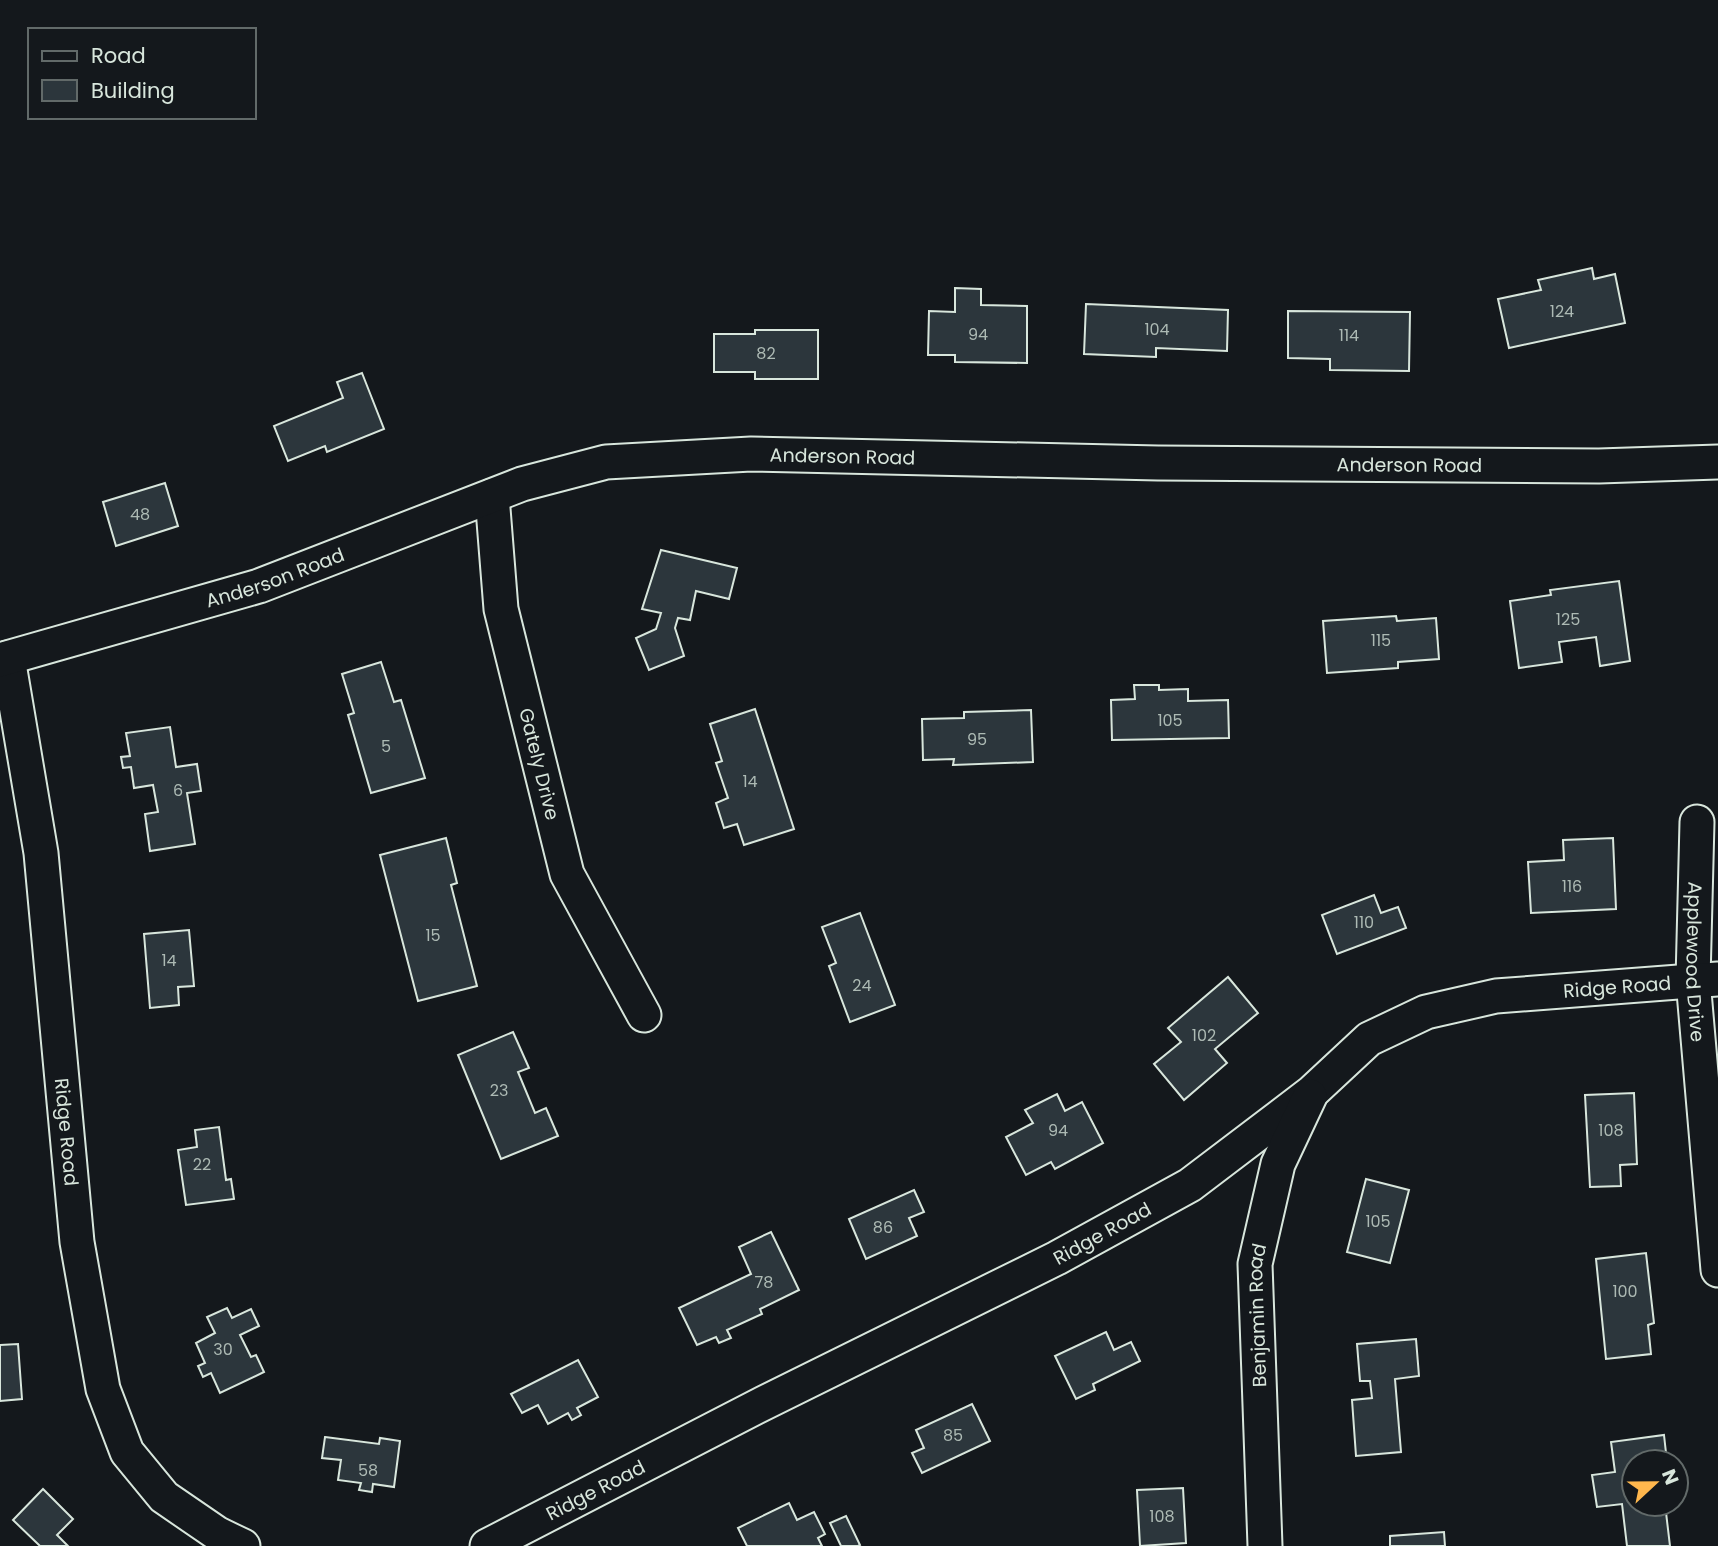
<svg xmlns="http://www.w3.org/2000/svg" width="1718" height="1546" viewBox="0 0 1718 1546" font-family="Poppins,sans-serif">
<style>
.building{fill:#2c363c;stroke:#d8e6dc;stroke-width:2}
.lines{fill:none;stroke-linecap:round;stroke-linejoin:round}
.minor-casing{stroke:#d8e6dc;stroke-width:37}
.minor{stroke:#14181c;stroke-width:33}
.labels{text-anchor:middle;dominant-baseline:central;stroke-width:5;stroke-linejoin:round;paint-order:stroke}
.number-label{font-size:16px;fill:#adbab4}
.street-label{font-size:19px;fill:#d8e6dc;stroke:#14181c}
</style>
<rect width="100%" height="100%" fill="#14181c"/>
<!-- building -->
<g class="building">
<polygon points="1592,268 1594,279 1615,274 1625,323 1509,348 1498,299 1541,290 1538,280"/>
<polygon points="955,288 981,289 981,305 1027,306 1027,363 955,362 955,355 928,355 929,311 955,312"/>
<polygon points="1086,304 1228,310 1227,351 1156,348 1156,357 1084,354"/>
<polygon points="1288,311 1410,312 1409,371 1330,370 1330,359 1288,358"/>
<polygon points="755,330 818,330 818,379 755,379 755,372 714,372 714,334 755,334"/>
<polygon points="362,373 384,429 327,452 325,446 288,461 274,426 343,398 337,382"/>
<polygon points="165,483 178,526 116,546 103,502"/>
<polygon points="661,550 737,568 729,599 696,591 690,620 678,618 675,628 684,656 649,670 636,638 656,629 661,613 642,609"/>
<polygon points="1619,581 1630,661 1600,666 1596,637 1559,642 1562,662 1519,668 1510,601 1551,595 1550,590"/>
<polygon points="1396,616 1397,621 1436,618 1439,659 1398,662 1398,668 1327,673 1323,621"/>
<polygon points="381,662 394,702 401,700 425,778 371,793 348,715 354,713 342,674"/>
<polygon points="1134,685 1159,685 1159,690 1188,689 1188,701 1228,700 1229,738 1112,740 1111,700 1135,699"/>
<polygon points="755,709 794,829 744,845 737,824 724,828 716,803 728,798 716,763 722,761 710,724"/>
<polygon points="1031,710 1033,762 953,765 954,759 923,760 922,719 964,718 964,712"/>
<polygon points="170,727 176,767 197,764 201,791 187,793 195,844 150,851 145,814 158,812 153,785 134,788 131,767 123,768 121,757 130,756 126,733"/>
<polygon points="446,838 457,883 451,885 477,986 418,1001 380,855"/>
<polygon points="1613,838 1616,909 1531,913 1528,862 1564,860 1563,840"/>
<polygon points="1374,895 1381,913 1398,907 1406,928 1337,954 1322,915"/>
<polygon points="860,913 895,1005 850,1022 829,966 836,963 822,927"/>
<polygon points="189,930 194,986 178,987 179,1005 150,1008 144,934"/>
<polygon points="1228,977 1258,1013 1215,1049 1227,1063 1184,1100 1154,1064 1181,1042 1168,1028"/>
<polygon points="513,1032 529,1068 518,1072 535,1113 546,1108 558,1136 501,1159 458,1055"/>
<polygon points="1634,1093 1637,1164 1620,1165 1621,1186 1590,1187 1585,1095"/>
<polygon points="1057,1094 1065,1111 1082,1102 1103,1143 1055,1169 1051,1162 1026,1175 1006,1137 1033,1123 1025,1110"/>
<polygon points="219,1127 226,1180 231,1179 234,1199 186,1205 178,1150 197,1147 195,1130"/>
<polygon points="1366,1179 1409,1190 1390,1263 1347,1252"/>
<polygon points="914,1190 924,1212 909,1218 917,1236 866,1259 849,1219"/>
<polygon points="771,1232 799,1290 760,1309 762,1314 727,1330 731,1338 719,1343 716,1337 697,1345 679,1308 751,1274 739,1247"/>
<polygon points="1646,1253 1654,1323 1648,1325 1651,1354 1606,1359 1596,1259"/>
<polygon points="227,1308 232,1318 251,1309 259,1326 240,1335 251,1357 256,1355 264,1372 220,1393 211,1373 203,1377 198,1366 205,1363 196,1343 215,1333 207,1317"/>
<polygon points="1106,1332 1114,1350 1131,1342 1140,1361 1093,1384 1095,1390 1076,1399 1055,1356"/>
<polygon points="1416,1339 1419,1376 1395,1379 1401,1452 1356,1456 1352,1400 1372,1398 1370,1381 1360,1381 1357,1344"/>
<polygon points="18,1344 22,1399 0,1401 0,1345"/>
<polygon points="578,1360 598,1397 577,1408 581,1415 572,1420 568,1413 548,1424 538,1405 522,1413 511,1394"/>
<polygon points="972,1404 990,1441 922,1473 912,1453 924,1448 916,1430"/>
<polygon points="1664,1435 1667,1462 1634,1462 1634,1504 1665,1504 1670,1546 1627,1546 1622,1504 1597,1507 1592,1475 1615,1472 1611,1442"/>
<polygon points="325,1437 379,1444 380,1438 400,1441 394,1487 373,1484 372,1492 359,1490 361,1483 338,1480 341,1460 322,1458"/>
<polygon points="1183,1488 1186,1543 1140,1546 1137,1490"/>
<polygon points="43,1489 73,1519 57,1535 68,1546 40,1546 13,1520"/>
<polygon points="789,1503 797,1520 814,1512 825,1534 818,1538 822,1546 747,1546 738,1528"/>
<polygon points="846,1516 860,1545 858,1546 841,1546 830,1523"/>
<polygon points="1444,1532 1445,1546 1390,1546 1390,1536"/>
</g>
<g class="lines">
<defs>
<g id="minor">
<path id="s1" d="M 492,496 L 501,609 L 567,874 L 644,1015"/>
<path id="s2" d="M 8,658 L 41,853 L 77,1242 L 103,1389 L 127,1452 L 164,1497 L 218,1534 L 243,1546"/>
<path id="s3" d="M 0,660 L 259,586 L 522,484 L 606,462 L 751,454 L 1158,463 L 1599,466 L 1718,462"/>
<path id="s4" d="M 1697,822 L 1693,980 L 1718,1270"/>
<path id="s5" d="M 487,1546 L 764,1403 L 1057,1258 L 1190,1185 L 1311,1093 L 1369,1039 L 1426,1012 L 1496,996 L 1718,979"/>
<path id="s6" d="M 1265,1546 L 1255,1264 L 1278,1164 L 1310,1096"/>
</g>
</defs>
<!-- minor casing -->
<use href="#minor" class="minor-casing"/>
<!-- minor -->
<use href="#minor" class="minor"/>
</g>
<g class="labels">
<!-- number labels -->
<g class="number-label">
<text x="1562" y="311">124</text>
<text x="1157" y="329">104</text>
<text x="978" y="334">94</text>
<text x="1349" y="335">114</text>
<text x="766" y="353">82</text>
<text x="140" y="514">48</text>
<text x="1568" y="619">125</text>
<text x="1381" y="640">115</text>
<text x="1170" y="720">105</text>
<text x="977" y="739">95</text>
<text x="386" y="746">5</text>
<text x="750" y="781">14</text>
<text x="178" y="790">6</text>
<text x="1572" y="886">116</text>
<text x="1364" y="922">110</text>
<text x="433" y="935">15</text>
<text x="169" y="960">14</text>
<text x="862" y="985">24</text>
<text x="1204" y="1035">102</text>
<text x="499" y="1090">23</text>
<text x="1058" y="1130">94</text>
<text x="1611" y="1130">108</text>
<text x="202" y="1164">22</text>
<text x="1378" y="1221">105</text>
<text x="883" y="1227">86</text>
<text x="764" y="1282">78</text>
<text x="1625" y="1291">100</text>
<text x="223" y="1349">30</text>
<text x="953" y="1435">85</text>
<text x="368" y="1470">58</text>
<text x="1162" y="1516">108</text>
</g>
<!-- street labels -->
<g class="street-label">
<text stroke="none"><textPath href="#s3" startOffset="875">Anderson Road</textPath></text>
<text stroke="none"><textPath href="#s3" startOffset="1442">Anderson Road</textPath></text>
<text stroke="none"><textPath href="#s3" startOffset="287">Anderson Road</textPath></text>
<text stroke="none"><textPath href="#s1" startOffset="273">Gately Drive</textPath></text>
<text stroke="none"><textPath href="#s4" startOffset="140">Applewood Drive</textPath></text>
<text stroke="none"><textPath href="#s5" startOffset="1278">Ridge Road</textPath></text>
<text stroke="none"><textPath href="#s2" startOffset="478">Ridge Road</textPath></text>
<text stroke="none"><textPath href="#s5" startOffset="690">Ridge Road</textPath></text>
<text stroke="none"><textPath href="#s6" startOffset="231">Benjamin Road</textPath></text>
<text stroke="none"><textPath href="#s5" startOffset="122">Ridge Road</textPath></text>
</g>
</g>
<!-- legend -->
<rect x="28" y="28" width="228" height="91" fill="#14181c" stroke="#626a69" stroke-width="2"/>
<rect x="42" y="51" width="35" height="10" fill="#14181c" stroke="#626a69" stroke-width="2"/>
<text x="91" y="63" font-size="21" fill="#d8e6dc">Road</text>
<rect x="42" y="80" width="35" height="21" fill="#2c363c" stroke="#626a69" stroke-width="2"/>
<text x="91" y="98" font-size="21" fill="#d8e6dc">Building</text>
<!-- north arrow -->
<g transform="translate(1655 1483) rotate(68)"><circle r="33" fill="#14181c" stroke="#626a69" stroke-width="2"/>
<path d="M0-5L12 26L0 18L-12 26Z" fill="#ffb74d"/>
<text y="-10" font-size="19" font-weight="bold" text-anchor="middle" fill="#d8e6dc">N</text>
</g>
</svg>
